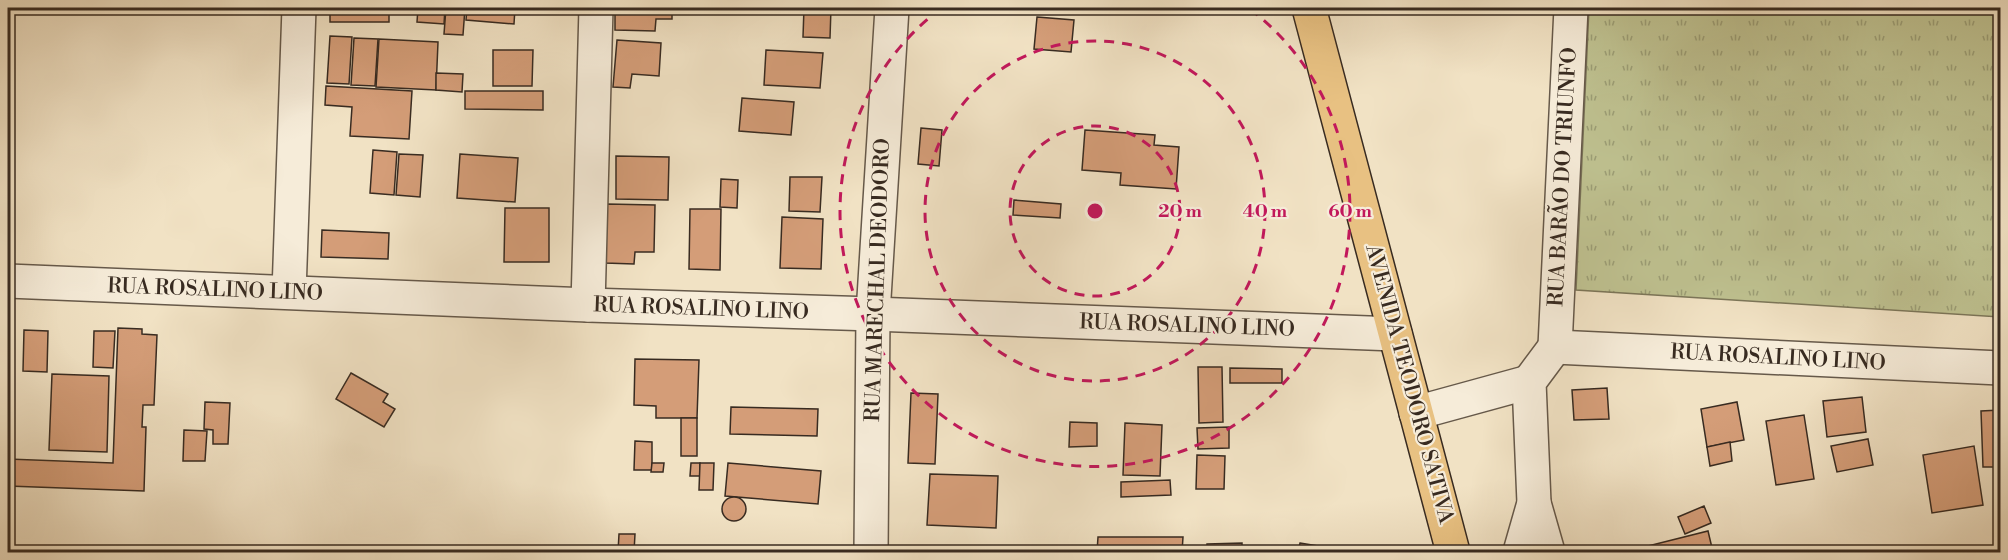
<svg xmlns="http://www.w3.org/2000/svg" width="2008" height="560" viewBox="0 0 2008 560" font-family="'Libre Bodoni',serif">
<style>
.grass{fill:url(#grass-tufts);stroke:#7c7659;stroke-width:1.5}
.building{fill:#d49d78;stroke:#382b21;stroke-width:1.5}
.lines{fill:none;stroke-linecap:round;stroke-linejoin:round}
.minor-casing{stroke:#66594a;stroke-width:36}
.major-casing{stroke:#382b21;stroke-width:36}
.minor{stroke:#f6ecd9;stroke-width:33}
.major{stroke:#e8c182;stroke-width:33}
.ring{fill:none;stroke:#c2185b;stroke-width:3;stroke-dasharray:10 8}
.labels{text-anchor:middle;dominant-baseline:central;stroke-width:4.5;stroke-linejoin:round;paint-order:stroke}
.street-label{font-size:21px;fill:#382b21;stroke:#f6ecd9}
.centre{fill:#c2185b;stroke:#f6ecd9;stroke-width:3}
.ring-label{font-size:18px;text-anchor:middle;font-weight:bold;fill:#c2185b;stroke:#f6ecd9;stroke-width:4.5;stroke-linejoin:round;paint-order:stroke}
</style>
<defs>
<pattern id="grass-tufts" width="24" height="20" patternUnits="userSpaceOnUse" patternTransform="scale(1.5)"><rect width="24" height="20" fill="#bfc291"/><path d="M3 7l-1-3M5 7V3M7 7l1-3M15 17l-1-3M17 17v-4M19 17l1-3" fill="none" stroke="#9c9e76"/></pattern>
</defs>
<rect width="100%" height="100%" fill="#f1e2c4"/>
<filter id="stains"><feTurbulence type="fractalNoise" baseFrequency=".00333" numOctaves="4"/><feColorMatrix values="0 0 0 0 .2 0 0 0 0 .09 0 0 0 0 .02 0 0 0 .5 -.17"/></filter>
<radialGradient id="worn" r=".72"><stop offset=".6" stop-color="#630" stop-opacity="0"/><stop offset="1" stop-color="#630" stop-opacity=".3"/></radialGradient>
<!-- grass -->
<polygon class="grass" points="1589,8 2000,8 2000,317 1576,290"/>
<!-- building -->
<g class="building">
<rect x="330" y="8" width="59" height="14"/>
<polygon points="418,8 445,8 444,24 417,22"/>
<polygon points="446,8 465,8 463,35 444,34"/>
<polygon points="467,8 515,8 514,24 466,20"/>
<polygon points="615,8 672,8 672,19 656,19 655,31 615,30"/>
<polygon points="804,8 831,8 830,38 803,37"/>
<polygon points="1037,17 1074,20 1071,52 1034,49"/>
<polygon points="330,36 352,37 349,84 327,83"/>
<polygon points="354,38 378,39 375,86 351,85"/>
<polygon points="379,39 438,42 436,90 376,87"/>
<polygon points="617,40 661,43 659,76 632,74 630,88 613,87"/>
<polygon points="493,50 533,50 532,86 493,86"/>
<polygon points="766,50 823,53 820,88 764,85"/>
<polygon points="436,73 463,74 462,92 436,90"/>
<polygon points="326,86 412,91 409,139 350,136 352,107 325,105"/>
<polygon points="465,91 543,91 543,110 465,109"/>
<polygon points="742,98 794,102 791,135 739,131"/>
<polygon points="921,128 942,130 939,166 918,164"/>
<polygon points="1085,130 1155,135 1154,145 1179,147 1176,189 1120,185 1121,173 1082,170"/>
<polygon points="373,150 397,152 394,195 370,193"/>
<polygon points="399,154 423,155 420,197 396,195"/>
<polygon points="460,154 518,158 515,202 457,198"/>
<polygon points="616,156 669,157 668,200 616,199"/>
<polygon points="790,177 822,177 820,212 789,211"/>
<polygon points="721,179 738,180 737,208 720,207"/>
<polygon points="1014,200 1061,204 1060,218 1013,215"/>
<polygon points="607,204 655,205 654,252 635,252 634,264 605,263"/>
<polygon points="505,208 549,208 549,262 504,262"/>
<polygon points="690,209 721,209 720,270 689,269"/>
<polygon points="782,217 823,219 821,269 780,268"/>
<polygon points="322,230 389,233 388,259 321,257"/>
<polygon points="118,328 142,329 142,334 157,335 154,405 143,405 142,427 146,427 144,491 8,486 8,459 113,463"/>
<polygon points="24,330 48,331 47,372 23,371"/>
<polygon points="94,331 115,331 113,368 93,367"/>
<polygon points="635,359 699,360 697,418 656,418 656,406 634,405"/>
<polygon points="1198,367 1222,367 1223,422 1199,423"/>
<polygon points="1230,368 1282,369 1282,383 1230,383"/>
<polygon points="351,373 388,394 383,402 395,409 384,427 336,399"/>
<polygon points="52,374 109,376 107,452 49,450"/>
<polygon points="1607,388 1609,419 1574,420 1572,390"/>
<polygon points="911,393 938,394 935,464 908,463"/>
<polygon points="1862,397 1866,432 1827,437 1823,401"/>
<polygon points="205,402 230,403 228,444 213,444 213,430 204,429"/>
<polygon points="1737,402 1744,440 1707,447 1701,409"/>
<polygon points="731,407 818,409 817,436 730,434"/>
<polygon points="2000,410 2000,467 1983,467 1981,411"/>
<polygon points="1804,415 1814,479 1776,485 1766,421"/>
<rect x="681" y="418" width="16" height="38"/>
<polygon points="1070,422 1097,423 1097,446 1069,447"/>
<polygon points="1125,423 1162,425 1160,476 1123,475"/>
<polygon points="1229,427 1229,448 1198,449 1197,428"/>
<polygon points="184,430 207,431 205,461 183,461"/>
<polygon points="1868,439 1873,465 1837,472 1831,446"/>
<polygon points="635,441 652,442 652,470 634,470"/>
<polygon points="1730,442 1732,461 1710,466 1707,447"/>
<polygon points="1974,446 1983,505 1932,513 1923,455"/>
<polygon points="1197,455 1225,456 1224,489 1196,489"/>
<polygon points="652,463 664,463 663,472 651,472"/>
<polygon points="691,463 700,463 700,476 690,476"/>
<polygon points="700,463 714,463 713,490 699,490"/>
<polygon points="728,463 821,471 818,504 725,496"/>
<polygon points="930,474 998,476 996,528 927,525"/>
<polygon points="1170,480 1171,495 1121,497 1121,482"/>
<circle cx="734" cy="509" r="12"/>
<polygon points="1704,506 1711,523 1685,534 1678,517"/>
<polygon points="1708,531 1713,552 1637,552 1636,549"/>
<polygon points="619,534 635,534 634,552 618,552"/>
<polygon points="1098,537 1183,537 1182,552 1097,552"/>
<polygon points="1242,543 1242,552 1207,552 1207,544"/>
<polygon points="1300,543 1325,547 1324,552 1298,552"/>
</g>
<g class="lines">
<defs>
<g id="minor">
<polyline points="8,281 588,305 873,314 1395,334"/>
<polyline points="289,292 299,8"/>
<polyline points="588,305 596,8"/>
<polyline points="1555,347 2000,368"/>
<polyline points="1555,347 1571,8"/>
<polyline points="1416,413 1529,382"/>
<polyline points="1534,503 1548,552"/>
<polyline points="871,552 873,314 892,8"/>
<polyline points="1520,552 1534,503 1529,382 1555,347"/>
</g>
<polyline id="major" points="1309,8 1453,552"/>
</defs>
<!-- minor casing -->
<use href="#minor" class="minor-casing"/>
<!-- major casing -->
<use href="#major" class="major-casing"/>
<!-- minor -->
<use href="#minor" class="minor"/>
<!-- major -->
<use href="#major" class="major"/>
</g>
<!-- distance rings -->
<g class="ring">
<circle cx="1095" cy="211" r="85"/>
<circle cx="1095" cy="211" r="170"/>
<path d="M1250 9A255 255 0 1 1 940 9"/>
</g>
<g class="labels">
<!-- street labels -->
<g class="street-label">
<text transform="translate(1563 177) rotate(-87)">RUA BARÃO DO TRIUNFO</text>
<text transform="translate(878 280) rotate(-88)">RUA MARECHAL DEODORO</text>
<text transform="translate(215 290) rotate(2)">RUA ROSALINO LINO</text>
<text transform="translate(701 309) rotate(2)">RUA ROSALINO LINO</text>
<text transform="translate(1187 326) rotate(2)">RUA ROSALINO LINO</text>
<text transform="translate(1778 358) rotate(3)">RUA ROSALINO LINO</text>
<text transform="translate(1409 384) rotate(75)">AVENIDA TEODORO SATIVA</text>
</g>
</g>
<circle cx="1095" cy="211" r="9" class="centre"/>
<g class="ring-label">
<text x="1180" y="217">20 m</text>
<text x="1265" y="217">40 m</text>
<text x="1350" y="217">60 m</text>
</g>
<!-- margin -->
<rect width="2008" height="560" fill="none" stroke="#f1e2c4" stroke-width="30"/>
<rect x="9" y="9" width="1990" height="542" fill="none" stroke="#382b21" stroke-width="3"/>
<rect x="15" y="15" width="1978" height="530" fill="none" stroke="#382b21" stroke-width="1.5"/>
<rect width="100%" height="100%" filter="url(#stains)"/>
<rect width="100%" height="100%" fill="url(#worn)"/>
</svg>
